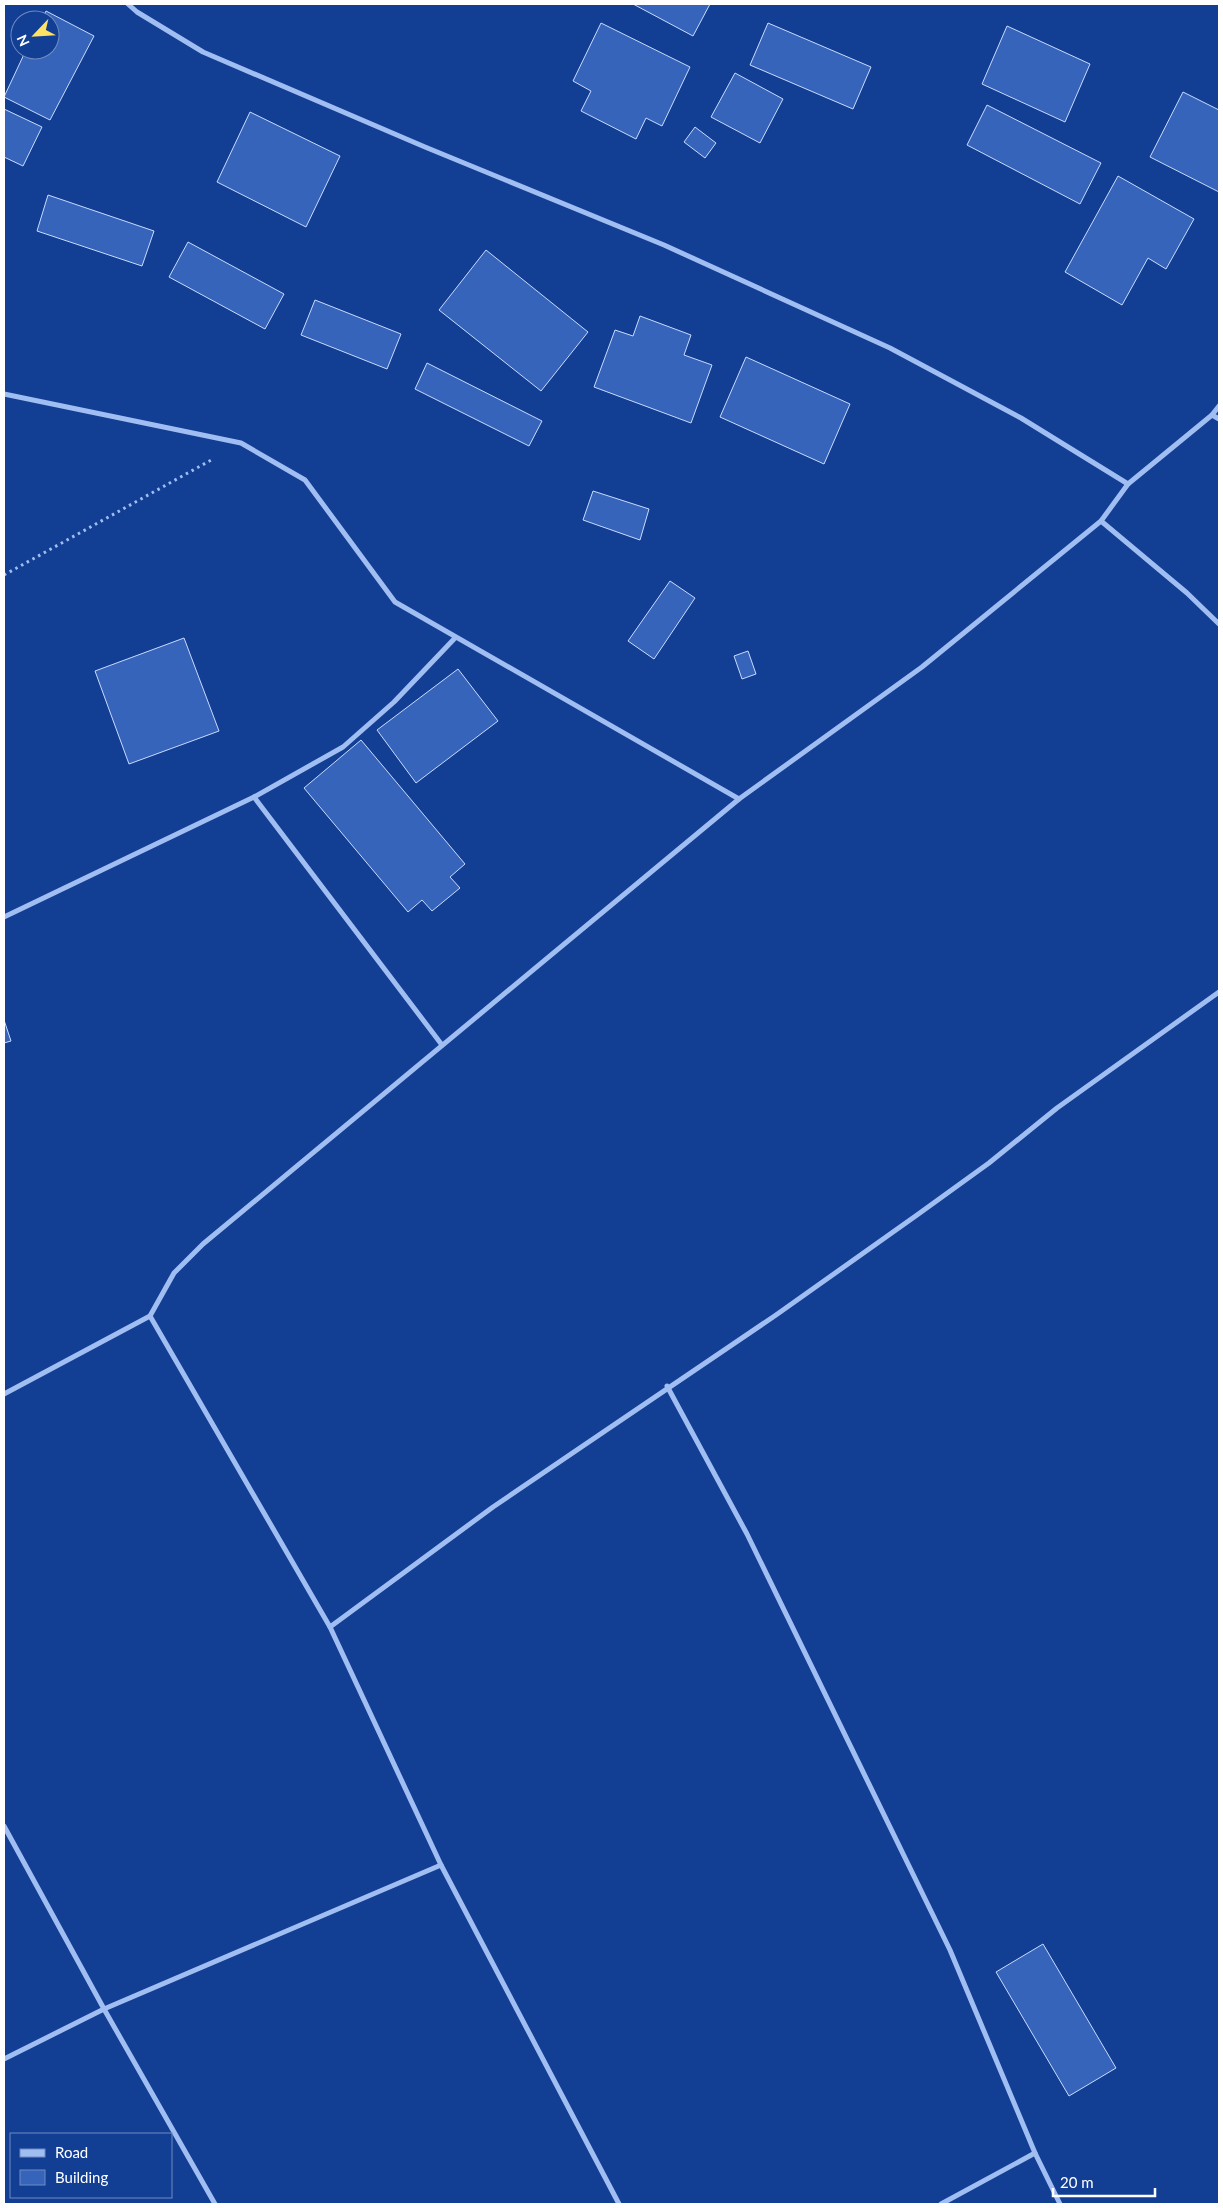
<svg xmlns="http://www.w3.org/2000/svg" width="1223" height="2208" viewBox="0 0 1223 2208" font-family="Lato,sans-serif">
<style>
.building{fill:#3664bb;stroke:#c9dbfd}
.lines{fill:none;stroke-linecap:round;stroke-linejoin:round}
.path{stroke:#a1bef2;stroke-width:3;stroke-dasharray:2.5 4;stroke-linecap:butt}
.minor{stroke:#a1bef2;stroke-width:5}
</style>
<rect width="100%" height="100%" fill="#123e94"/>
<!-- building -->
<g class="building">
<polygon points="633,4 710,4 693,36"/>
<polygon points="46,11 94,36 50,120 4,97 26,50 50,50 50,20 42,20"/>
<polygon points="601,23 690,67 662,126 646,118 636,139 581,111 591,91 573,81"/>
<polygon points="768,23 871,67 853,109 750,65"/>
<polygon points="1007,26 1090,64 1065,122 982,84"/>
<polygon points="735,73 783,99 760,143 711,117"/>
<polygon points="1183,92 1219,110 1219,192 1150,157"/>
<polygon points="987,105 1101,163 1080,204 967,145"/>
<polygon points="4,109 42,127 23,166 4,157"/>
<polygon points="250,112 340,156 306,227 217,182"/>
<polygon points="695,127 716,143 705,158 684,142"/>
<polygon points="1118,176 1194,219 1166,269 1148,258 1122,305 1065,272"/>
<polygon points="48,195 154,231 142,266 37,231"/>
<polygon points="188,242 284,294 265,329 169,277"/>
<polygon points="486,250 588,332 541,391 439,310"/>
<polygon points="315,300 401,334 387,369 301,335"/>
<polygon points="640,316 691,335 684,355 712,365 691,423 594,387 615,330 633,336"/>
<polygon points="746,357 850,404 824,464 720,417"/>
<polygon points="427,363 542,421 529,446 415,389"/>
<polygon points="593,491 649,509 640,540 583,520"/>
<polygon points="670,581 695,598 654,659 628,641"/>
<polygon points="184,638 219,731 129,764 95,671"/>
<polygon points="748,651 756,674 742,679 734,656"/>
<polygon points="458,669 498,721 416,783 377,730"/>
<polygon points="361,740 465,864 450,877 460,888 432,911 422,900 408,912 304,788"/>
<polygon points="4,1020 11,1041 4,1043"/>
<polygon points="1043,1944 1116,2068 1069,2096 996,1972"/>
</g>
<g class="lines">
<!-- path -->
<polyline class="path" points="4,575 213,459"/>
<!-- minor -->
<g class="minor">
<polyline points="128,4 137,12 203,52 425,147 664,245 890,348 1021,418 1128,484"/>
<polyline points="4,394 241,443 305,480 395,602 739,799"/>
<polyline points="1212,415 1219,419"/>
<polyline points="1101,521 1187,593 1219,624"/>
<polyline points="254,797 442,1045"/>
<polyline points="4,917 254,797 343,747 394,702 455,638"/>
<polyline points="150,1316 174,1273 203,1244 739,799 922,667 1101,521 1128,484 1212,415 1219,406"/>
<polyline points="667,1386 747,1534 950,1950 1035,2153"/>
<polyline points="4,1394 150,1316 330,1627 441,1865"/>
<polyline points="330,1627 493,1507 776,1315 917,1215 989,1163 1057,1108 1219,992"/>
<polyline points="4,1826 104,2009 215,2204"/>
<polyline points="4,2059 104,2009 441,1865 619,2204"/>
<polyline points="941,2204 1035,2153 1060,2204"/>
</g>
</g>
<!-- border -->
<rect width="1223" height="2208" fill="none" stroke="#ffffff" stroke-width="10"/>
<!-- legend -->
<rect x="10" y="2133" width="162" height="65" fill="#123e94" stroke="#718bbf"/>
<rect x="20" y="2149" width="25" height="8" fill="#a1bef2" stroke="#718bbf"/>
<text x="55" y="2158" font-size="15" fill="#ffffff">Road</text>
<rect x="20" y="2170" width="25" height="15" fill="#3664bb" stroke="#718bbf"/>
<text x="55" y="2183" font-size="15" fill="#ffffff">Building</text>
<!-- north arrow -->
<g transform="translate(35 35) rotate(245)"><circle r="24" fill="#123e94" stroke="#718bbf"/>
<path d="M0-4L9 19L0 12L-9 19Z" fill="#ffe263"/>
<text y="-8" font-size="14" font-weight="bold" text-anchor="middle" fill="#ffffff">N</text>
</g>
<!-- scale -->
<path d="M1053 2188v8h102v-8" fill="none" stroke="#ffffff" stroke-width="2.5"/>
<text x="1060" y="2188" font-size="15" fill="#ffffff" stroke="#123e94" stroke-width="4" paint-order="stroke">20 m</text>
</svg>
